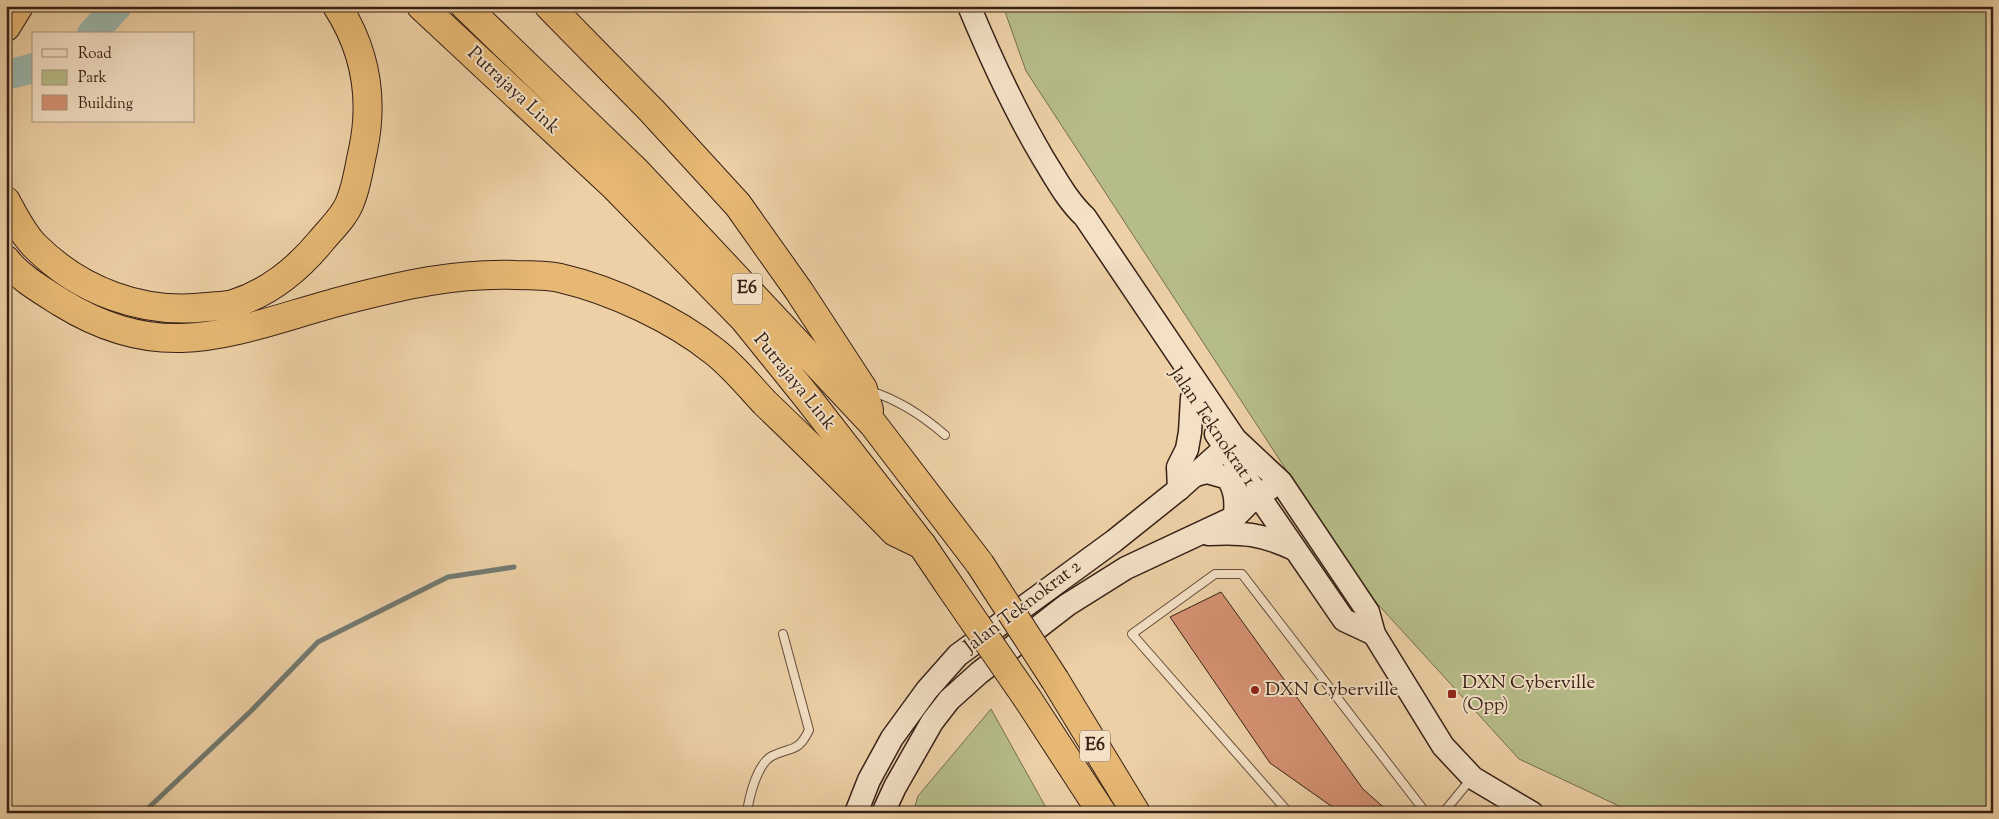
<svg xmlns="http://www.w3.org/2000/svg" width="1999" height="819" viewBox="0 0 1999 819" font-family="'Sorts Mill Goudy',serif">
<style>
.green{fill:#b6bc88;stroke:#766e4f}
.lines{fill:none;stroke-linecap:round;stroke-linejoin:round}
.stream{stroke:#727a71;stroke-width:5}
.river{stroke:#9ab6ad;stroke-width:30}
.building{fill:#d69273;stroke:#372016}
.service-casing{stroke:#644c3a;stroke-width:10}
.secondary-casing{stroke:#372016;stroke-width:25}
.motorway-casing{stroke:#372016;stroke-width:30}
.service{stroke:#f3e0c5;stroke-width:8}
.secondary{stroke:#f3e0c5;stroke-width:22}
.motorway{stroke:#e6b873;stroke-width:28}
.motorway-bridge-casing{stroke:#372016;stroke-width:30;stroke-linecap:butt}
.motorway-bridge{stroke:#e6b873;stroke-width:28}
.poi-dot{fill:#8f2418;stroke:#f3e0c5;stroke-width:2}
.labels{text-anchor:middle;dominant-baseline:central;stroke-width:4;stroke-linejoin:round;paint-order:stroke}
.shield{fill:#f3e0c5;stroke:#6f5a4a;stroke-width:1}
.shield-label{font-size:18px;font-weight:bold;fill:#372016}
.street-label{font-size:19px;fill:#372016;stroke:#f3e0c5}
.poi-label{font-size:19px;fill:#372016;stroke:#f3e0c5;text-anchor:start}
</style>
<rect width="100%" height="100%" fill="#edd0a6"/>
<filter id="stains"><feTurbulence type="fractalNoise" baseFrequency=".004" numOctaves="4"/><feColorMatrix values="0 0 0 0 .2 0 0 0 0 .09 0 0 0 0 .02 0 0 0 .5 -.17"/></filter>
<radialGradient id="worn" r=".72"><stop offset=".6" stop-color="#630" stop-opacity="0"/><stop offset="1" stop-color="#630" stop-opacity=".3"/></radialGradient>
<!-- green -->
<g class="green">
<polygon points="1003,6 1993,6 1993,813 1634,813 1519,759 1364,589 1026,71"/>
<polygon points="991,709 1049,813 913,813 918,796"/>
</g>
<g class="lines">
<!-- stream -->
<polyline class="stream" points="143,813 251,711 318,642 448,577 514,567"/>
<!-- river -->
<g class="river">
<polyline points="92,34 117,6"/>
<polyline points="6,75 34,68"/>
</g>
</g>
<!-- building -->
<polygon class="building" points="1221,592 1363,789 1390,813 1341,813 1270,763 1170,617"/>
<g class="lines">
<defs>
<g id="service">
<path d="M 870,391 C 899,400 922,415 945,435"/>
<path d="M 747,813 C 749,797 757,764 772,756 C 792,746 798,753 809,730 L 783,634"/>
<polyline points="1289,813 1132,634 1215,574 1242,574 1426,813"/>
<polyline points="1443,813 1471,779"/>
</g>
<g id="secondary">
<path d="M 969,6 C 991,59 1014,109 1043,158 C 1056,179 1067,200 1085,217 L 1235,439 L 1281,482 L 1368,612 L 1374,634 L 1443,746 L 1473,778 L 1532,813"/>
<polyline points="1216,434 1344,620 1374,634"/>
<path d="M 1196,475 L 1207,472 L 1228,478 C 1236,492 1236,501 1235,517"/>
<polyline points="1179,489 1178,467 1187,449 1190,432 1192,398"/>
<path d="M 1208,534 C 1243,532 1262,534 1294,549"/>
<polyline points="856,813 869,780 892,738 927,690 958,655 1114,541 1179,489 1235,439"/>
<polyline points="883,813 895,787 932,722 949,700 979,673 1067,605 1126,568 1235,517 1257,495 1269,489"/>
</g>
<g id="motorway">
<polyline points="421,6 614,186 744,319 807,397 922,545 949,585"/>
<polyline points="465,6 636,171 873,424 980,564"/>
<polyline points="549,6 652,111 738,205 799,291 863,389 869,410"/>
<polyline points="6,27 19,6"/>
<path d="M 6,201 C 14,216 23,234 35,246 C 80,291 143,315 207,307 C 215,306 225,306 233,304 C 268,293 298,269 321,241 C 330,230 345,216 350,202 C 357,186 359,167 363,150 C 374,98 366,51 337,6"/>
<path d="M 6,260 C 20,278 43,291 62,303 C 167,368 239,328 345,300 C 403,285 455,273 515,275 C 530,275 546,275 560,278 C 612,290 674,319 715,352 C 734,367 749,386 765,403 C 809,445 852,488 895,532 L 922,545"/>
<polyline points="1055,680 1136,813"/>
<polyline points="1027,698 1102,813"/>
</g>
</defs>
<!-- service casing -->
<use href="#service" class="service-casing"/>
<!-- secondary casing -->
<use href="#secondary" class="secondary-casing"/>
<!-- motorway casing -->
<use href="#motorway" class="motorway-casing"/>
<!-- service -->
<use href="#service" class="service"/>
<!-- secondary -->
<use href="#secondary" class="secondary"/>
<!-- motorway -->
<use href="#motorway" class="motorway"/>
<defs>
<g id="motorway-bridge">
<polyline points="980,564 1055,680"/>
<polyline points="949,585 1027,698"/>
</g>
</defs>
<!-- motorway-bridge casing -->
<use href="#motorway-bridge" class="motorway-bridge-casing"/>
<!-- motorway-bridge -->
<use href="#motorway-bridge" class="motorway-bridge"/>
</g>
<!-- markers -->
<g class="poi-dot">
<circle cx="1255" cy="690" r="5"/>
<rect x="1447" y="689" width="10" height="10" rx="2.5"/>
</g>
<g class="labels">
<!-- shield labels -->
<g class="shield">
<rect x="732" y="273.5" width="30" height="31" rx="4"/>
<rect x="1080" y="730.5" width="30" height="31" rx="4"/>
</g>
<g class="shield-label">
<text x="747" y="289">E6</text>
<text x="1095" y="746">E6</text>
</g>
<!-- street labels -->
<g class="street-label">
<text transform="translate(513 91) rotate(43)">Putrajaya Link</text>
<text transform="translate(794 382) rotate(51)">Putrajaya Link</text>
<text transform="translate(1212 427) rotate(56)">Jalan Teknokrat 1</text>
<text transform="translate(1023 607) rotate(-37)">Jalan Teknokrat 2</text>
</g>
<!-- poi labels -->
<g class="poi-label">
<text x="1462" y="683">DXN Cyberville<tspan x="1462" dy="22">(Opp)</tspan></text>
<text x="1265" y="690">DXN Cyberville</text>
</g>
</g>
<!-- margin -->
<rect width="1999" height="819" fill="none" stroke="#edd0a6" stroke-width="25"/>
<rect x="8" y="8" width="1984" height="804" fill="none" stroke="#372016" stroke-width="2.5"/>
<rect x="12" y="12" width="1974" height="794" fill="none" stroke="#372016"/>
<!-- legend -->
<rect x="32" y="32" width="162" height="90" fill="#f3e0c5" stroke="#a8937f"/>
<rect x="42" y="49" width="25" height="8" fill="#f3e0c5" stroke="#a8937f"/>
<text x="78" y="58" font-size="15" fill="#372016">Road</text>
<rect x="42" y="70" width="25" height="15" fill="#b6bc88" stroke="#a8937f"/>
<text x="78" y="82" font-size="15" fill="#372016">Park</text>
<rect x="42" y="95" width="25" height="15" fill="#d69273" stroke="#a8937f"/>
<text x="78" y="108" font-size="15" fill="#372016">Building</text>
<rect width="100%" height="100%" filter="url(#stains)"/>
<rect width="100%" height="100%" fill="url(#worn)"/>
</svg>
